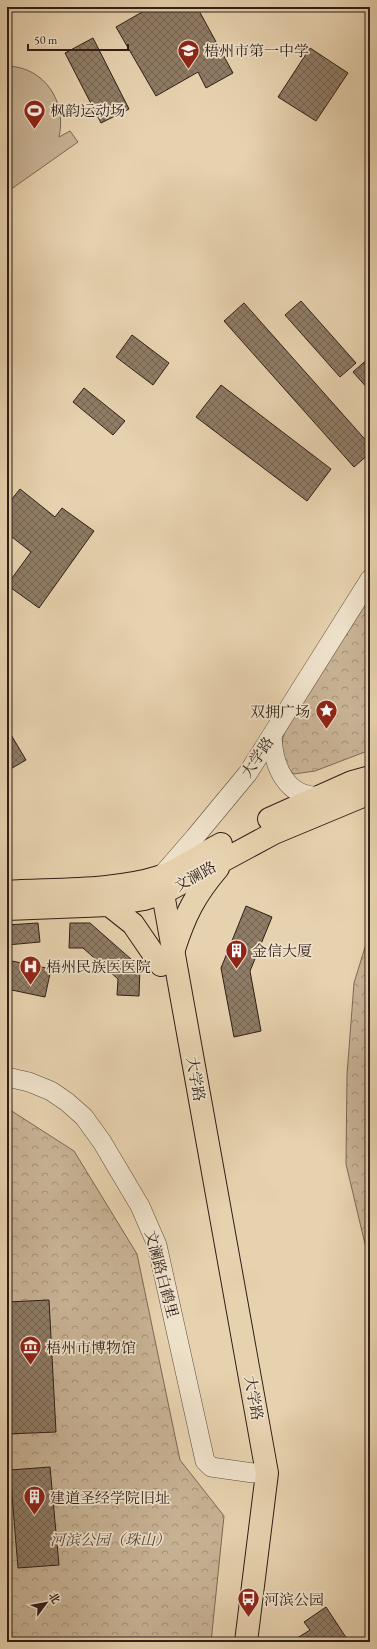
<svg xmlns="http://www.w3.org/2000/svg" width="377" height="1649" viewBox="0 0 377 1649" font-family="'EB Garamond','Noto Serif SC',serif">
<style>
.green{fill:#c8b395;stroke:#7c6856}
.forest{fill:url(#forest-crowns);stroke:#7c6856}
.building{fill:url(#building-cross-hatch);stroke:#2f1e17}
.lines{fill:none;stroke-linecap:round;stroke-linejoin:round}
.minor-casing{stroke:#5d4b3d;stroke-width:20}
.major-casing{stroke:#2f1e17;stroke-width:24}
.minor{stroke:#efe2cb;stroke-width:19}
.major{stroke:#e7d2af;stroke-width:22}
.labels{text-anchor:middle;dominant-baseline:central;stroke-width:3.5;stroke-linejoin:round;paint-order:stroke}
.poi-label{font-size:15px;fill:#2f1e17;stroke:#efe2cb;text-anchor:start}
.street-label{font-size:15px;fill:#2f1e17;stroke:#efe2cb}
.park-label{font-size:15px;font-style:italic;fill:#554336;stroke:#efe2cb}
</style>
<defs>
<pattern id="forest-crowns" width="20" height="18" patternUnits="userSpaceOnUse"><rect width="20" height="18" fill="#c8b395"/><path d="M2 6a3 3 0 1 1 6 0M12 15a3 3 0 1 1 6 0" fill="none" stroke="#a39179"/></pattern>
<pattern id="building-cross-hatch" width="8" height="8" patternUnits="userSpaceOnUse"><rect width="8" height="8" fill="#8f7c66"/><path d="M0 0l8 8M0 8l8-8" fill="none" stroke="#756553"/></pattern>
</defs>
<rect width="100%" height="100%" fill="#e7d2af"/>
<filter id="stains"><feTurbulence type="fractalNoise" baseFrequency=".005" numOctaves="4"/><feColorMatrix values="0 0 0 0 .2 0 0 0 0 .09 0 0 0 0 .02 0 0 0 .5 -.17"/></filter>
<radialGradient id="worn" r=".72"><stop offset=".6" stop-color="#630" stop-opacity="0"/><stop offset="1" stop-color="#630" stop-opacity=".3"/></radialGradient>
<!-- green -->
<path class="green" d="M 7,66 C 45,67 67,102 59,137 L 70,131 L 78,142 L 7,192 Z"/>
<!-- forest -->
<g class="forest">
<path d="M 370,586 L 370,750 L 315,771 L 294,774 C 275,759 280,746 287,726 Z"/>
<polygon points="370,931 370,1265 346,1164 347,1075 354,983"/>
<polygon points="7,1108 74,1151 137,1254 180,1460 224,1516 211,1642 7,1642"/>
</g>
<!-- building -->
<g class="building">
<polygon points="151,7 197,7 233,73 206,88 198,72 156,96 116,27"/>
<polygon points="93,38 129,109 101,123 65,53"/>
<polygon points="310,48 348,73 316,121 278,97"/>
<polygon points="301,301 356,363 340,377 285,315"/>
<polygon points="244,303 370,445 370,453 354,467 224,321"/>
<polygon points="132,335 169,363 153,385 116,357"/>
<polygon points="370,357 370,391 353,372"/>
<polygon points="221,385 331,469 307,501 196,417"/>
<polygon points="84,388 125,421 113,435 73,402"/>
<polygon points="20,489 55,517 62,508 94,531 39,608 7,585 31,552 7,533 7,505"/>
<polygon points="7,728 26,760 7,771"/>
<polygon points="246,906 272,917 250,971 261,1031 234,1037 221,968"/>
<polygon points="38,923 40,942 7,945 7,925"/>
<polygon points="70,923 90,923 140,967 139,996 117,995 118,979 83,948 69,948"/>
<polygon points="7,960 51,969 45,997 7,989"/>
<polygon points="49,1300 56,1432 7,1434 7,1302"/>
<polygon points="50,1467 59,1565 18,1568 10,1470"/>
<polygon points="326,1607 349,1642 291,1642 310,1630 304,1622"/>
</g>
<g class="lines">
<defs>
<g id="minor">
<path d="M 272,735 C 273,766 286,799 322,796"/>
<polyline points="162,875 195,837 248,773 370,579"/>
<polyline points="7,1077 29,1082 51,1091 67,1102 84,1117 102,1142 140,1206 157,1245 205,1461 211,1467 253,1473"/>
</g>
<g id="major">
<polyline points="269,819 352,782 370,777"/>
<polyline points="160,877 267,1473 246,1642"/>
<path d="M 7,892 C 53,889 116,891 159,877 C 178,871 202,854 221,844"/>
<polyline points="109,905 133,924 161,965"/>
<polyline points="7,909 109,905 144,899 163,893 274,833 370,793"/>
<path d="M 174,949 C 185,915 195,895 218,868"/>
</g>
</defs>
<!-- minor casing -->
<use href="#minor" class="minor-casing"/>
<!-- major casing -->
<use href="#major" class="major-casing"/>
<!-- minor -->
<use href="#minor" class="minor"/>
<!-- major -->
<use href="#major" class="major"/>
</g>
<!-- icons -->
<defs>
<symbol id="school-pin" viewBox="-11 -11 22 30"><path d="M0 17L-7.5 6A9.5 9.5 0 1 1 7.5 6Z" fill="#8f2418" stroke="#efe2cb"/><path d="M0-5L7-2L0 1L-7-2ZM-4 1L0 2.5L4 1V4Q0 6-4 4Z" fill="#fff"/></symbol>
<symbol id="stadium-pin" viewBox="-11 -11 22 30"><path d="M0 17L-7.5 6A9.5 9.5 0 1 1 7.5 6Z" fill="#8f2418" stroke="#efe2cb"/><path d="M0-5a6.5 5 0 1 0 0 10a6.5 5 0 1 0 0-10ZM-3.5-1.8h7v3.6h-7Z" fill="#fff"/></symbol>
<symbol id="sight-pin" viewBox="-11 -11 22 30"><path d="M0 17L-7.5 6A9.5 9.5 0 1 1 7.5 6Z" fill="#8f2418" stroke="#efe2cb"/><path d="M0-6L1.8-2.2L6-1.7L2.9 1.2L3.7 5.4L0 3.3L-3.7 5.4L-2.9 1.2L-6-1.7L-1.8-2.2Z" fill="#fff"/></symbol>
<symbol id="building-pin" viewBox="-11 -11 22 30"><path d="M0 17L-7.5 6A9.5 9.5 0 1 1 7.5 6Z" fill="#8f2418" stroke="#efe2cb"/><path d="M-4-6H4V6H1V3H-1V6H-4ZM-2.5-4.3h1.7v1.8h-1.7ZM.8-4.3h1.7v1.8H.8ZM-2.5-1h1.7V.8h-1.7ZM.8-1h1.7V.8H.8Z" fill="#fff"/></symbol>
<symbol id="hospital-pin" viewBox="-11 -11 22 30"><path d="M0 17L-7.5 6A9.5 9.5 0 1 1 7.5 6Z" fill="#8f2418" stroke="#efe2cb"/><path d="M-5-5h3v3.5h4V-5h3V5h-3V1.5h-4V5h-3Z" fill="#fff"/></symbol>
<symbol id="museum-pin" viewBox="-11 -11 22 30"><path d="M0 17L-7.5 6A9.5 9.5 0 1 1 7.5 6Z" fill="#8f2418" stroke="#efe2cb"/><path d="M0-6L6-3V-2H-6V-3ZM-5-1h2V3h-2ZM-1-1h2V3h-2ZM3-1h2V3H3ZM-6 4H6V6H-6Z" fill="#fff"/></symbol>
<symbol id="bus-pin" viewBox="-11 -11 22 30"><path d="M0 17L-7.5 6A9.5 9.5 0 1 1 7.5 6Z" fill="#8f2418" stroke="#efe2cb"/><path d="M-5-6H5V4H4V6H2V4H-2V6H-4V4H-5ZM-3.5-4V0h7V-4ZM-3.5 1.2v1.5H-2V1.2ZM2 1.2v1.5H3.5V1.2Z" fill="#fff"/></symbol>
</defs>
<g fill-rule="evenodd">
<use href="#school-pin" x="176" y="38" width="25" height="34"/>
<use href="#stadium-pin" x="22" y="98" width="25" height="34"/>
<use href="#sight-pin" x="314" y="698" width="25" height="34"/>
<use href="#building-pin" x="224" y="938" width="25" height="34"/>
<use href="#hospital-pin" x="18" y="954" width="25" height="34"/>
<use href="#museum-pin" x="18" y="1334" width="25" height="34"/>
<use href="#building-pin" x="22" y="1484" width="25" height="34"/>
<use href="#bus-pin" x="236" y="1586" width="25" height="34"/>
</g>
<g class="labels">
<!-- poi labels -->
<g class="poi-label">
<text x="204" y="50">梧州市第一中学</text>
<text x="50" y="110">枫韵运动场</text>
<text x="310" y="711" text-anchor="end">双拥广场</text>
<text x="252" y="950">金信大厦</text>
<text x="46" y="966">梧州民族医医院</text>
<text x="46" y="1347">梧州市博物馆</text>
<text x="50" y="1497">建道圣经学院旧址</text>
<text x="264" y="1599">河滨公园</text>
</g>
<!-- street labels -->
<g class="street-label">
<text transform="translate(257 757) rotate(-56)">大学路</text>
<text transform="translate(195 876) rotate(-29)">文澜路</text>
<text transform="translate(196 1079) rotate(80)">大学路</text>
<text transform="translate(162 1274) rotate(75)">文澜路白鹤里</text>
<text transform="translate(254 1398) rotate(80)">大学路</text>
</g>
<!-- park labels -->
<g class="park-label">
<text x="110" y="1539">河滨公园（珠山）</text>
</g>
</g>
<!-- margin -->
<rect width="377" height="1649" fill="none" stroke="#e7d2af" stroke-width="24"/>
<rect x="8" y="8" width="361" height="1633" fill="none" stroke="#2f1e17" stroke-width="2"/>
<rect x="12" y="12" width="353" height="1625" fill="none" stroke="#2f1e17"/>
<!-- north arrow -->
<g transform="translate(46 1603) rotate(58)" stroke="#efe2cb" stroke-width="3" paint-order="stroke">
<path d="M0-3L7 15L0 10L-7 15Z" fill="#2f1e17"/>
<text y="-6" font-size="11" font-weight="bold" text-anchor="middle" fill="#2f1e17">北</text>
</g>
<!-- scale -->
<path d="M28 44v6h100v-6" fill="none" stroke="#2f1e17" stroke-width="2"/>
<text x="34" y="44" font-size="12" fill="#2f1e17" stroke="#efe2cb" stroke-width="3" paint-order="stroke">50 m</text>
<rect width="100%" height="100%" filter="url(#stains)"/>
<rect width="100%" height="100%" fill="url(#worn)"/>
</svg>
